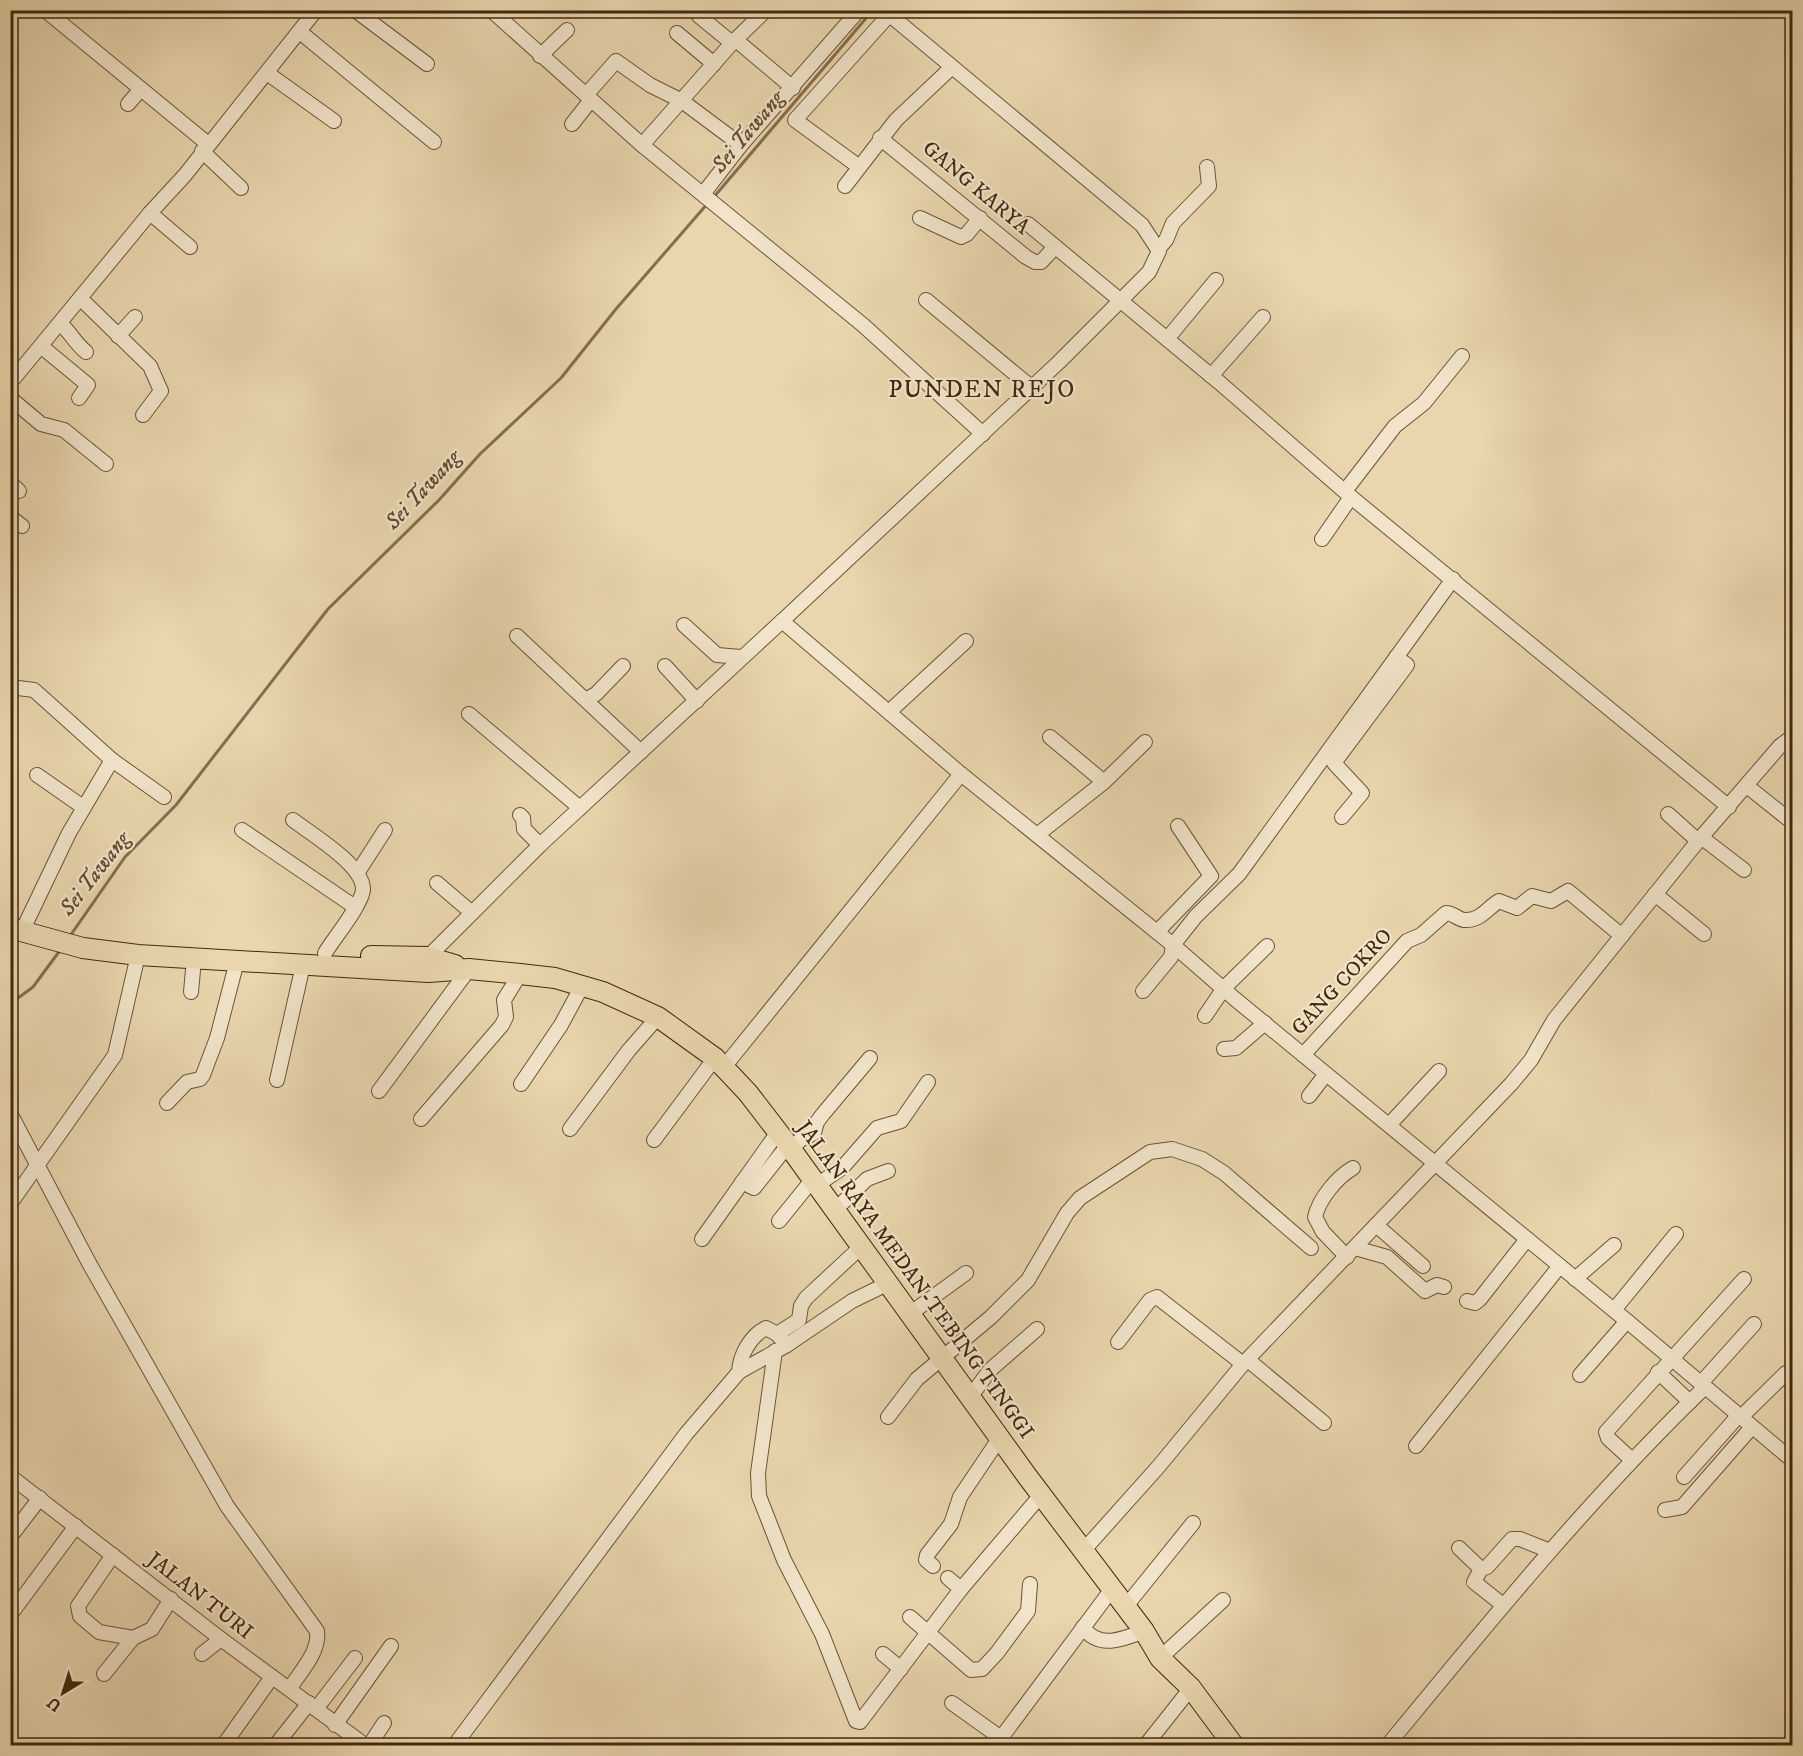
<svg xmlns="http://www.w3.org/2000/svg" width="1803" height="1756" viewBox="0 0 1803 1756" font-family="'IM FELL DW Pica',serif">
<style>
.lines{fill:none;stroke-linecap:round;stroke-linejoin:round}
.stream{stroke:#846d4e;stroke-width:3}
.minor-casing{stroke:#6b5436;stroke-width:16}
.highway-casing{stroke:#41280e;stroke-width:22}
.minor{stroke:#f1e4ca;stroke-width:14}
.highway{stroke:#e9d6ae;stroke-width:20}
.labels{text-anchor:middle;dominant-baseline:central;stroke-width:4.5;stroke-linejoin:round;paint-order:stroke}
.street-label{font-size:21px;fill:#41280e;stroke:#f1e4ca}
.water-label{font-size:22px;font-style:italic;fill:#624a2e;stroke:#f1e4ca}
.quarter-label{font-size:24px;letter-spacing:1.5px;fill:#41280e;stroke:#f1e4ca}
</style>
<rect width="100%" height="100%" fill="#e9d6ae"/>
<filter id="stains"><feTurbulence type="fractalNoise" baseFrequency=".00333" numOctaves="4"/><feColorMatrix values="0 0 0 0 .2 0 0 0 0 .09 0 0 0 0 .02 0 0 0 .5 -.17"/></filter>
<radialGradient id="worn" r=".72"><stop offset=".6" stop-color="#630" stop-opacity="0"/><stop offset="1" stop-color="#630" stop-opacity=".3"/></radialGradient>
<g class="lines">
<!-- stream -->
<g class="stream">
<polyline points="713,198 873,10"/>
<polyline points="70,936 125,857 176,805 328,609 439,500 480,454 561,378 616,309 708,203"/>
<polyline points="10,1004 33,987 61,949"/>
</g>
<defs>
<g id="minor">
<polyline points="45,10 208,144"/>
<polyline points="355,10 427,64"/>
<polyline points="491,10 642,145 863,325 983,434"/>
<polyline points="699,16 732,43"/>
<polyline points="300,32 434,142"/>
<polyline points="677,33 714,64"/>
<polyline points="736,40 793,88"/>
<polyline points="540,56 567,30"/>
<polyline points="267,73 334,121"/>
<polyline points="586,95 616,61 650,85 682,101 741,145"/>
<polyline points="128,104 141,89"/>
<polyline points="572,124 591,100"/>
<polyline points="880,138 1026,257 1035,262 1041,262 1055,247"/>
<polyline points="642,145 732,43 766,10"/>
<polyline points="202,151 241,188"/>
<polyline points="858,166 795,120 889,15"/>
<polyline points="845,186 896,120 951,68"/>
<polyline points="703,194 741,145 859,10"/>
<polyline points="150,213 190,247"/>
<polyline points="920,218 961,237 967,234 980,218"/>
<polyline points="1028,224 1220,383 1351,497 1729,807"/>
<polyline points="1159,248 1166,240 1173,223 1209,186 1207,167"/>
<polyline points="80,298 150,366 161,391 143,415"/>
<polyline points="926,300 1031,387"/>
<path d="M 60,323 C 70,332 75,343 86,352"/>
<polyline points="118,336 135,317"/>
<polyline points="1167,339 1216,280"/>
<polyline points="42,347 88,385 79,398"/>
<polyline points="1211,376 1263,317"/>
<polyline points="10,383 150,213 185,175 316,10"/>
<polyline points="10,398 41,424 64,430 106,464"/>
<polyline points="10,483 19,491"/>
<polyline points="1345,491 1395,426 1424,403 1462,356"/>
<polyline points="10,517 22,526"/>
<polyline points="1322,539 1351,497"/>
<polyline points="782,621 1059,362 1149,272 1159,251 1142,225 884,10"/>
<polyline points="684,625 717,655 741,657"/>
<polyline points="517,636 641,752"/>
<polyline points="665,666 697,701"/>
<polyline points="10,687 34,690 112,760 164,797"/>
<polyline points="587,699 596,694 623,666"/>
<polyline points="890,711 966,641"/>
<polyline points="469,714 580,808"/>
<polyline points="1050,737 1104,782"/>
<polyline points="37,775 83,807"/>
<polyline points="1747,786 1792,822"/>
<polyline points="1668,814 1698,841"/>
<polyline points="520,815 523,818 524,829 540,845"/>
<polyline points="1342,817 1362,793 1334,763 1407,665 1396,657"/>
<path d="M 293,820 C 311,834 364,865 363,890 C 361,906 334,938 325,953"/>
<polyline points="242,830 355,907"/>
<polyline points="1037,835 1104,782 1145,742"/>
<polyline points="1701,837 1744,870"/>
<polyline points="358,872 385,830"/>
<polyline points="437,883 471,912"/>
<polyline points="1655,894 1704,934"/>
<polyline points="27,921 69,833 112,760"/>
<polyline points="1157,932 1211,876 1178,826"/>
<polyline points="428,957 540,845 782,621 961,774 1173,945 1235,999 1627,1321 1792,1460"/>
<polyline points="1143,991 1171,957 1173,945 1196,916 1239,874 1453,579"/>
<polyline points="191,992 194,959"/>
<polyline points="1205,1016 1224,988 1267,946"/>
<polyline points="1224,1049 1236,1048 1265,1023"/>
<path d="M 1303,1055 L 1407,941 L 1421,935 L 1446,913 C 1454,913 1457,919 1464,920 C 1481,921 1487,908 1499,901 L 1517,908 L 1532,896 L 1551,901 L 1568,891 L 1622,936"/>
<polyline points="724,1067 961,774"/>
<polyline points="277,1080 303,965"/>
<polyline points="521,1084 561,1025 582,986"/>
<polyline points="379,1091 469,969"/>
<polyline points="1309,1096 1326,1074"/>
<polyline points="167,1103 187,1082 200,1079 203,1075 217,1038 237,961"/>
<path d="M 10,1113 L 89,1263 L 227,1506 L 317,1631 C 320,1652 300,1672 290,1688"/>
<polyline points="421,1119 502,1025 506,1017 504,1000 520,974"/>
<polyline points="1389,1125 1439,1071"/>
<polyline points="570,1129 629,1050 658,1017"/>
<polyline points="654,1140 715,1058"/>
<polyline points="791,1150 800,1140 814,1133 817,1122 823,1114 870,1058"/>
<polyline points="742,1182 754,1188 788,1145"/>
<polyline points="817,1185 842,1168 877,1128 901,1121 928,1082"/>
<polyline points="10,1204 115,1055 138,955"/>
<polyline points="835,1210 867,1179 888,1171"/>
<polyline points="779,1221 813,1179"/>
<polyline points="1376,1225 1423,1266"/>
<polyline points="702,1239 778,1132"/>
<polyline points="1355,1248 1387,1257 1425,1291 1437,1285 1444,1287"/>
<path d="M 1347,1257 L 1323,1232 L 1315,1217 C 1319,1199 1337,1177 1353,1168"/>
<polyline points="1575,1279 1614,1245"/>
<polyline points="1467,1301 1475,1303 1480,1299 1527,1239"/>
<polyline points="1614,1310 1676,1234"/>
<polyline points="911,1313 966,1273"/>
<polyline points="1118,1342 1150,1300 1157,1297 1243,1364"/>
<polyline points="787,1345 777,1334 799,1320 801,1306 806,1298 862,1246"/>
<polyline points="775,1351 758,1473 759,1496 784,1560 822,1634 856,1721 860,1722 961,1589 1041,1495"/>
<polyline points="1248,1360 1324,1423"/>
<path d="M 739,1372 C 740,1355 750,1336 766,1328 L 777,1334"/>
<polyline points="1658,1372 1690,1402"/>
<polyline points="1580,1375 1627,1321"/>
<polyline points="1701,1383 1754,1324"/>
<polyline points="971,1396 990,1370 1037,1329"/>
<polyline points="888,1417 917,1379 991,1317 1028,1280 1067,1213 1080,1198 1150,1152 1172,1149 1202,1159 1224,1173 1311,1248"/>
<polyline points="1741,1417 1786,1373"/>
<polyline points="1416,1446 1559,1267"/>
<polyline points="1632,1460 1608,1438 1606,1432 1744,1279"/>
<polyline points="10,1476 221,1639 366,1746"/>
<polyline points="1684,1477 1739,1415"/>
<polyline points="1665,1510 1682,1507 1752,1427"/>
<polyline points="10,1537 40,1498"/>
<polyline points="1459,1548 1481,1569 1487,1567 1512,1539 1520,1539 1550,1551"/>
<polyline points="1083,1551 1159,1466 1243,1364 1511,1084 1531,1060 1554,1020 1698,841 1780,746 1792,737"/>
<polyline points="113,1555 78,1606 80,1616 99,1632 133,1638"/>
<polyline points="933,1566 926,1560 927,1555 951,1524 960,1497 1001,1436"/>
<polyline points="1481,1569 1474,1582 1503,1605"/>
<polyline points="948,1578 961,1589"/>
<polyline points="1126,1606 1193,1523"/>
<polyline points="10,1615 76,1526"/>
<polyline points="910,1617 971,1670 982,1669 997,1653 1028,1611 1030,1584"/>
<path d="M 1083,1627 C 1098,1650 1124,1639 1144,1631"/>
<polyline points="202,1654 221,1639"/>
<polyline points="883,1654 901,1669"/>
<polyline points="1160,1658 1223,1600"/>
<polyline points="104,1674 133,1638 152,1629 171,1599"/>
<polyline points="952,1703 1001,1738 1112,1589"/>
<polyline points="316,1709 355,1658"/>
<polyline points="335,1725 391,1646"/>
<polyline points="223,1746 272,1677"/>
<polyline points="275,1746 309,1703"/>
<polyline points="369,1746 384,1723"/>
<polyline points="454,1746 686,1434 739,1372 787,1345 852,1301 889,1283"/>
<polyline points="1145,1746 1191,1688"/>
<path d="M 1387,1746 C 1489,1622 1590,1498 1705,1387"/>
</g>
<g id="highway">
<polyline points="10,928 83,948 138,955 428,972 469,969 520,974 555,978 603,992 658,1017 715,1058 748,1093 788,1145 1027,1476 1144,1631 1160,1658 1191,1688 1234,1746"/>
<polyline points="371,956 428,957 455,965"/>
</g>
</defs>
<!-- minor casing -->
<use href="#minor" class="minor-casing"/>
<!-- highway casing -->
<use href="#highway" class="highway-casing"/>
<!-- minor -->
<use href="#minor" class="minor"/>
<!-- highway -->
<use href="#highway" class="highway"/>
</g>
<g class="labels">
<!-- street labels -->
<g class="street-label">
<text transform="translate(976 188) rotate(40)">GANG KARYA</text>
<text transform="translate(1342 982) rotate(-47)">GANG COKRO</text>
<text transform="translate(915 1280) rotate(54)">JALAN RAYA MEDAN-TEBING TINGGI</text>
<text transform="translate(200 1596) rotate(38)">JALAN TURI</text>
</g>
<!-- water labels -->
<g class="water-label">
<text transform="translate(748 132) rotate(-50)">Sei Tawang</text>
<text transform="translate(423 490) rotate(-47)">Sei Tawang</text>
<text transform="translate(95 874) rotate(-52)">Sei Tawang</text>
</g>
<!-- quarter labels -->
<g class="quarter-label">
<text x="982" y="390">PUNDEN REJO</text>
</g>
</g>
<!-- margin -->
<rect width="1803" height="1756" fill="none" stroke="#e9d6ae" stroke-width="36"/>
<rect x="12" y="12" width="1779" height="1732" fill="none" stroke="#41280e" stroke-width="3"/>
<rect x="18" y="18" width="1767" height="1720" fill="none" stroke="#41280e" stroke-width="1.5"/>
<!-- north arrow -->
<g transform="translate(63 1693) rotate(218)" stroke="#f1e4ca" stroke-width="4.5" paint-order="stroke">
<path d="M0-4.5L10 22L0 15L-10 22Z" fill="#41280e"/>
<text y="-9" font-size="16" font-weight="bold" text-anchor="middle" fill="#41280e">U</text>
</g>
<rect width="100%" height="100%" filter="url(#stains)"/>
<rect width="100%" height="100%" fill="url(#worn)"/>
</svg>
